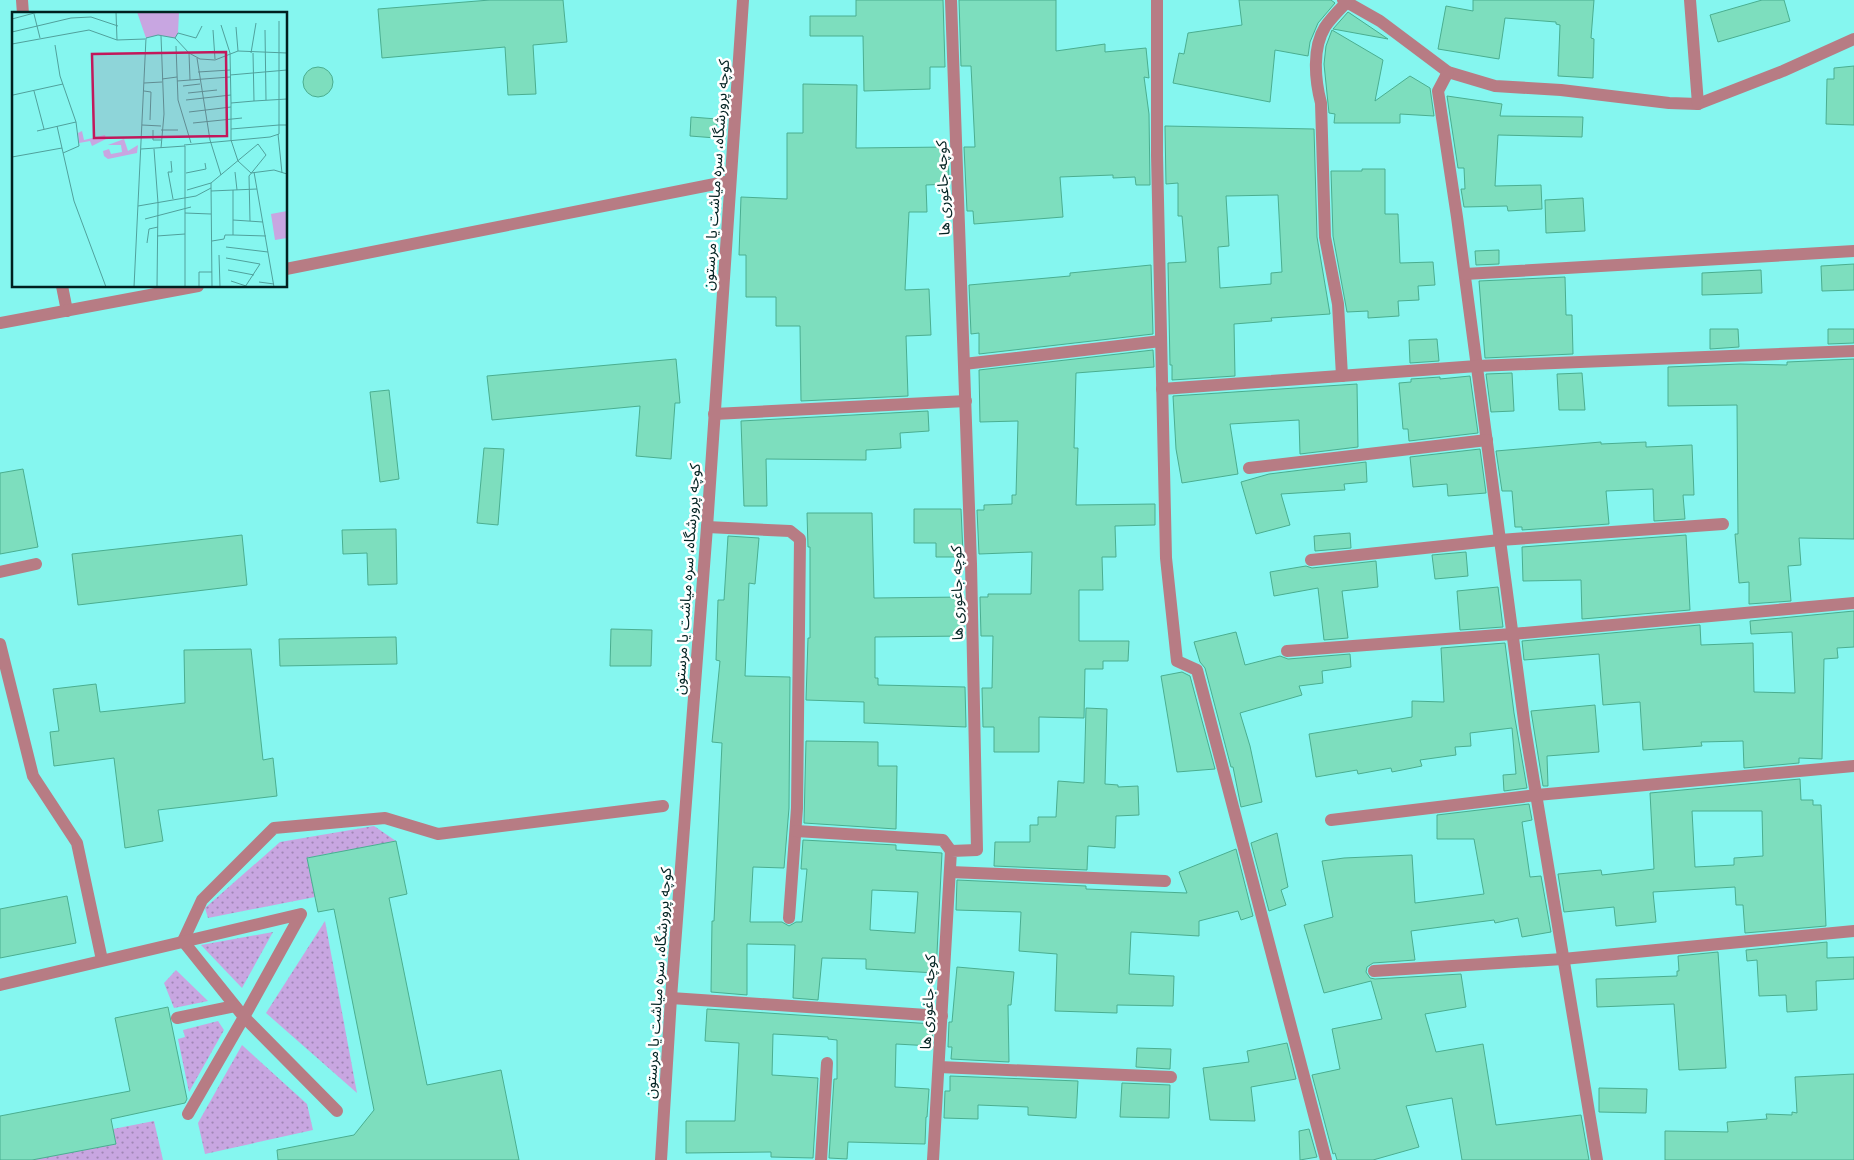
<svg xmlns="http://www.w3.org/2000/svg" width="1854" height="1160" viewBox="0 0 1854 1160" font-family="'Open Sans','Noto Sans Arabic',sans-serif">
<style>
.grass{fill:url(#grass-dots)}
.building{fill:#7ddebe;stroke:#4aae90;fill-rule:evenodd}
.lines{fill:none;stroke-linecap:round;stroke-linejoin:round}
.minor{stroke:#b77c84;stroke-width:12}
.labels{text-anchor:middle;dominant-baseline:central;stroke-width:5;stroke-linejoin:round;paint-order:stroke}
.street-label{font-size:15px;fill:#002120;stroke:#fff}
.inset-road{fill:none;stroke:#50a19c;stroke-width:1}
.view{fill:#c2185b;fill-opacity:0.15;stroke:#c2185b;stroke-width:2.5}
.inset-edge{fill:none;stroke:#002120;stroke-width:2.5}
</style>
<defs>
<pattern id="grass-dots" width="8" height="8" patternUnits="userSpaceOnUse" patternTransform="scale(1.25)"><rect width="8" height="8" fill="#c8a6e1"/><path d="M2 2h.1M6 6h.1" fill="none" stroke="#a087b6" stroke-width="1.8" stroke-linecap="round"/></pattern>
</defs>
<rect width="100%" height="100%" fill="#85f6ef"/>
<!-- grass -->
<g class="grass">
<polygon points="374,826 396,841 365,847 339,863 336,852 307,858 315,897 208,918 205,908 280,842"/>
<polygon points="325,921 357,1093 266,1013"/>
<polygon points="273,932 242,988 201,945"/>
<polygon points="176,970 208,1001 174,1008 164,983"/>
<polygon points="218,1021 224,1030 189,1092 178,1039 185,1037 183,1030"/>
<polygon points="242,1045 307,1104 313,1130 205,1154 198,1123"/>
<polygon points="154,1121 163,1160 32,1160 113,1129"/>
</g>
<!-- building -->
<g class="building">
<polygon points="490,0 563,0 567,42 533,45 536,94 508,95 505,47 382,58 378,9"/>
<polygon points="856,0 943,0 945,67 930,67 930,89 864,91 863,36 810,36 810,16 856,16"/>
<polygon points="959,0 1056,0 1056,51 1105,44 1105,52 1146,48 1149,78 1144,77 1149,114 1150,185 1136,185 1135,177 1113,178 1113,175 1060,177 1063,217 974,224 973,211 967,211 964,147 975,147 971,66 961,66"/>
<polygon points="1239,0 1331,0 1335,3 1318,23 1310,42 1308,56 1275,50 1270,102 1173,83 1179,53 1184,54 1188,33 1242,25"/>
<polygon points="1473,0 1594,0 1591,38 1594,39 1593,78 1558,76 1560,25 1556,24 1556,22 1505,18 1499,59 1438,49 1446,6 1473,11"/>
<polygon points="1762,0 1784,0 1790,21 1718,42 1710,15"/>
<polygon points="1348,12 1351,14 1388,39 1333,29"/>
<polygon points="1332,30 1383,60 1375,101 1410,76 1430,88 1434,116 1400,114 1400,123 1334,123 1335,114 1329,113 1324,64 1326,46"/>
<polygon points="1854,66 1854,125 1826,124 1827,79 1834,79 1834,68"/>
<circle cx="318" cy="82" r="15"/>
<polygon points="803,84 857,85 856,148 948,147 949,184 926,185 927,212 909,212 905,290 929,289 931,335 906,336 908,396 801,401 800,326 776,326 776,297 746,297 746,255 739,255 741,197 787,199 787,133 803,133"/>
<polygon points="1447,96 1502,104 1500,116 1583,117 1582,137 1498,135 1495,186 1541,185 1542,209 1508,211 1507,206 1464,207 1461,189 1465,189 1464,168 1458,168"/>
<polygon points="691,117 717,119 716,138 690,136"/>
<path d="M 1165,126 L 1314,129 L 1317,237 L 1330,314 L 1271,318 L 1272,321 L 1234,324 L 1235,376 L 1172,380 L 1172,365 L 1170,365 L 1168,263 L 1186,262 L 1182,216 L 1178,216 L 1178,183 L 1166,184 ZM 1278,195 L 1282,272 L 1271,273 L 1271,284 L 1220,288 L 1218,247 L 1229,246 L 1226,196 Z"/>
<polygon points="1362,169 1385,169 1385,214 1398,214 1400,263 1433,262 1435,285 1418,286 1419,300 1398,301 1399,316 1368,318 1368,311 1347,312 1333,236 1331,171 1362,171"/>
<polygon points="1583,198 1585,231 1546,233 1545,200"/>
<polygon points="1499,250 1499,264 1476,265 1475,251"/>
<polygon points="1854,264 1854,290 1822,291 1821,266"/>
<polygon points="1151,265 1153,334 979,354 979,333 971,334 969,285 1070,276 1070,273"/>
<polygon points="1761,270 1762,293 1702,295 1702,273"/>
<polygon points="1565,277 1566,315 1572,315 1573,354 1485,358 1479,281"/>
<polygon points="1710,329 1738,329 1739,347 1710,349"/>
<polygon points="1828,329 1854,329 1854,343 1828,344"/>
<polygon points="1437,339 1439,361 1410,363 1409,340"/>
<polygon points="1153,350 1154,367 1076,373 1074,448 1078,448 1076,505 1155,504 1155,525 1115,526 1116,557 1102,557 1103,590 1079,590 1079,641 1129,641 1128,661 1103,661 1103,669 1085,669 1084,718 1039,717 1039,752 994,752 994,727 983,727 982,688 992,688 993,636 981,636 980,597 988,597 988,594 1031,594 1032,552 979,554 977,510 984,510 984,505 1012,504 1012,495 1016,495 1018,421 980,422 979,370"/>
<polygon points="676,359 680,403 675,403 671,459 636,456 640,406 492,420 487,376"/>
<polygon points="1854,359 1854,539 1799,538 1801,565 1788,566 1791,601 1749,604 1749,582 1739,583 1735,534 1738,534 1737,405 1668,406 1668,367 1740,364 1787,365 1787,362"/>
<polygon points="1512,373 1514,411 1491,412 1486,374"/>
<polygon points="1582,373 1585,410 1559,410 1557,374"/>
<polygon points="1470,376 1478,433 1409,441 1408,429 1403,429 1399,383 1411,382 1411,379 1440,377 1440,379"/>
<polygon points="1357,384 1358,447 1300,454 1299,420 1230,424 1238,474 1182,483 1176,449 1173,396"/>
<polygon points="389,390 399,479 380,482 370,392"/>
<polygon points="928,411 929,431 900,433 901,448 866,450 866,460 766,459 767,506 744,506 741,421"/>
<polygon points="1601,442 1601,444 1646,442 1646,447 1692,445 1694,495 1683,495 1685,519 1654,521 1653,489 1606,491 1609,524 1522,530 1522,527 1515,527 1512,491 1502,491 1496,451"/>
<polygon points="484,448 504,449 498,525 477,523"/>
<polygon points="1480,449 1486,493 1448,496 1447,484 1413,487 1410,457"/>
<polygon points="1366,462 1367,482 1344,484 1345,490 1281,494 1290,525 1256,534 1241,482 1269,474"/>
<polygon points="23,469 38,547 0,554 0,473"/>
<polygon points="914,509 961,509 963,554 956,554 956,557 936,557 936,543 914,543"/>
<polygon points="807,513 872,513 874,598 964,597 964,636 875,637 875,678 878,678 878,685 965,687 966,727 864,723 864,702 806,700 808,638 810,638 810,547 808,547"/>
<polygon points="396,529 397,584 368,585 367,553 343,554 342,530"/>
<polygon points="1350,533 1351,548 1315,551 1314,536"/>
<polygon points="242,535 247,585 78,605 72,554"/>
<polygon points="1686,535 1690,610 1582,619 1581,580 1523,581 1522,547"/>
<path d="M 728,536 L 759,538 L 755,584 L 749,583 L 745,676 L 790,677 L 789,808 L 784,868 L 753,867 L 750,922 L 782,922 L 789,926 L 796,922 L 802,922 L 807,869 L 801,869 L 803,840 L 896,845 L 896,850 L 942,853 L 936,973 L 866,969 L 866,959 L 822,958 L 818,1000 L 793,998 L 795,945 L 747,944 L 747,995 L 711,992 L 712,921 L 714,921 L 722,743 L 712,742 L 720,661 L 716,660 L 718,600 L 724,600 ZM 872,890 L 918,892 L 915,933 L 870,930 Z"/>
<polygon points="1466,552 1468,576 1435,579 1432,555"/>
<polygon points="1376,561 1378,587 1342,591 1348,638 1324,640 1318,588 1274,596 1270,572 1306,566 1312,568"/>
<polygon points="1498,587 1503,627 1460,630 1457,591"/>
<polygon points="1854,611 1854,647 1837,648 1838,658 1824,659 1822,759 1799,758 1799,763 1744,768 1743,741 1701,742 1702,746 1643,750 1640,702 1603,705 1599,654 1524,660 1522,641 1700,625 1701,645 1753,643 1754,692 1795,693 1792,632 1751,634 1750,621"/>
<polygon points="611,629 652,630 651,666 610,666"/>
<polygon points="1236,632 1245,665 1280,656 1288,659 1350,654 1351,667 1322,671 1323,683 1299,686 1302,695 1240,713 1250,746 1262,802 1241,807 1233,767 1231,767 1205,668 1200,662 1194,642"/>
<polygon points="396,637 397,664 280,666 279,639"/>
<polygon points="1505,643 1514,713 1527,788 1504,791 1503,775 1516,774 1512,728 1470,733 1471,746 1455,747 1456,755 1420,760 1422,766 1392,772 1391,768 1358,774 1357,770 1316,777 1309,734 1412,717 1412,701 1444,702 1441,648"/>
<polygon points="251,649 263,760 273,758 277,796 158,810 163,841 125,848 114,758 54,766 50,732 59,731 53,689 96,684 100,712 185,703 184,650"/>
<polygon points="1182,672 1190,676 1215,769 1177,772 1161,676"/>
<polygon points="1595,705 1599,752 1547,756 1548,786 1543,786 1531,711"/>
<polygon points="1086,708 1107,709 1105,784 1118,785 1118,787 1138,786 1139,815 1116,816 1115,848 1088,846 1087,870 994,866 995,842 1030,842 1030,825 1038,825 1038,817 1056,817 1058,781 1084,783"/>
<polygon points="806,741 878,742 878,766 897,766 896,829 804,823"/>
<path d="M 1800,779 L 1801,800 L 1813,800 L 1813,805 L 1821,805 L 1826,926 L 1745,933 L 1743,905 L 1736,905 L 1735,887 L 1653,892 L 1656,922 L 1616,926 L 1614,907 L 1564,912 L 1558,874 L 1601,870 L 1602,875 L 1654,869 L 1650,793 ZM 1692,811 L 1762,811 L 1763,856 L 1734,858 L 1734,865 L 1695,867 Z"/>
<polygon points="1529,804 1532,820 1522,822 1530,877 1541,876 1551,932 1522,937 1518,918 1495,923 1494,920 1411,931 1415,960 1373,963 1367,967 1366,972 1370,978 1375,979 1461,974 1466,1007 1425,1014 1436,1052 1483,1044 1496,1125 1581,1115 1589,1160 1462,1160 1452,1098 1406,1106 1419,1147 1373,1160 1337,1160 1335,1153 1333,1154 1312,1075 1340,1069 1332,1029 1382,1019 1371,981 1324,993 1304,925 1333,917 1322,861 1344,858 1412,855 1415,903 1484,894 1474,839 1437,839 1437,815"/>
<polygon points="1277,833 1288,887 1281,890 1286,905 1269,911 1251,843"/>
<polygon points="396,841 407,894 389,898 427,1085 501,1070 519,1160 278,1160 277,1150 354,1135 374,1110 334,909 318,912 307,858"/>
<polygon points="1236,849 1253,916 1241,920 1238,911 1199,921 1199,936 1131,932 1129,974 1174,976 1173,1006 1117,1005 1117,1013 1055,1011 1057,954 1019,951 1021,912 956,910 957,880 1086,886 1086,889 1187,893 1179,872"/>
<polygon points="67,896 76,943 0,958 0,909"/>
<polygon points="1827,942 1827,958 1854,957 1854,979 1816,981 1817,1010 1787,1012 1786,995 1759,996 1757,960 1747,961 1746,950"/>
<polygon points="1718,952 1726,1068 1679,1070 1674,1004 1597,1007 1596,979 1677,976 1677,971 1679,971 1678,956"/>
<polygon points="957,967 1014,972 1011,1005 1008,1005 1009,1062 951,1059 952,1047 948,1047 949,1022 952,1022"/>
<polygon points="168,1007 187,1099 185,1103 111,1119 116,1144 32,1160 0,1160 0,1116 130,1091 115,1018"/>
<polygon points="707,1009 933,1024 932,1046 896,1044 895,1087 929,1089 927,1117 926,1117 925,1144 848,1142 847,1159 829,1158 834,1079 837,1079 837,1040 828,1039 828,1037 773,1034 772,1075 818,1078 813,1158 771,1157 771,1152 686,1153 686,1121 735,1121 739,1043 705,1041"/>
<polygon points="1287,1043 1296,1079 1251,1087 1255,1121 1210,1120 1203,1068 1249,1062 1247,1051"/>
<polygon points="1137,1048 1171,1049 1170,1069 1136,1067"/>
<polygon points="1854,1074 1854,1160 1665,1160 1665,1131 1728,1132 1727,1122 1767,1119 1766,1114 1792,1115 1792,1112 1797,1113 1795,1077"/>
<polygon points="950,1076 1078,1081 1076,1118 1028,1115 1028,1107 978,1105 978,1119 944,1118 945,1091 950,1091"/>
<polygon points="1122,1083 1170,1085 1169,1118 1120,1117"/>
<polygon points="1599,1088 1647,1089 1646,1113 1599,1112"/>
<polygon points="1309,1129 1317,1157 1300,1160 1299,1131"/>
</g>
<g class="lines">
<!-- minor -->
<g class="minor">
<polyline points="22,0 23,14"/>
<polyline points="1157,0 1157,155 1166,558 1177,661 1197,670 1326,1160"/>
<polyline points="1343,0 1380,21 1448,72 1495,86 1561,90 1669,103 1698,104 1783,71 1854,39"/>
<polyline points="1690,0 1698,104"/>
<polyline points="1448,72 1438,91 1457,217 1525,728 1597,1160"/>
<polyline points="286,269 730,181"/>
<polyline points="1465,274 1854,251"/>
<polyline points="62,286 67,311"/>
<polyline points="0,323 198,286"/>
<polyline points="964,364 1161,341"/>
<path d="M 1342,376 L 1338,304 L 1325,237 L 1321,103 C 1315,80 1312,48 1325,27 C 1331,18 1339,10 1346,3"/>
<polyline points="1162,389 1477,366 1854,351"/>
<polyline points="714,414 966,401"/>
<polyline points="1249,468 1487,440"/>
<polyline points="707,527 790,531 800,539 797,808 789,918"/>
<polyline points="1311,560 1500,540 1723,524"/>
<polyline points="0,572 36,564"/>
<polyline points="0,644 33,776 77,843 102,960"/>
<polyline points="1287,651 1512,634 1854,603"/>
<polyline points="1331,820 1537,795 1854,766"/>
<polyline points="796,831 943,840 951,851"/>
<polyline points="950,872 1165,881"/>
<polyline points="183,941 202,900 274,828 385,818 438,834 663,806"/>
<polyline points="183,941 244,1017 337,1111"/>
<polyline points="1374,971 1563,959 1854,931"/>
<polyline points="0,985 301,914 244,1017 188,1114"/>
<polyline points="671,998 942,1016"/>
<polyline points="177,1018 235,1006"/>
<polyline points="939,1067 1171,1077"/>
<polyline points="661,1160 671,998 707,527 743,0"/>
<polyline points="821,1160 827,1063"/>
<polyline points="933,1160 951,851 977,850 971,564 951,0"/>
</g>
</g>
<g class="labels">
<!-- street labels -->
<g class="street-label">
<text transform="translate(715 175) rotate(-86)">کوچه پرورشگاه، سره میاشت یا مرستون</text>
<text transform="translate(942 188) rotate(-92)">کوچه جاغوری ها</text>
<text transform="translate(686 579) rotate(-86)">کوچه پرورشگاه، سره میاشت یا مرستون</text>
<text transform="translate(956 593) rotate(-91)">کوچه جاغوری ها</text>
<text transform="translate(657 983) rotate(-86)">کوچه پرورشگاه، سره میاشت یا مرستون</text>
<text transform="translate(927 1002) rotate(-87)">کوچه جاغوری ها</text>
</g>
</g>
<!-- overview -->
<g transform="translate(12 12)">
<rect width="275" height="275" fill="#85f6ef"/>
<path d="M 70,119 L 72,128 L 93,123 L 94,127 L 80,134 L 78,129 L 67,131 L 66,121 ZM 112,127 L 116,139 L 126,133 L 125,141 L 96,147 L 92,144 L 91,139 L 97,137 L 99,142 L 110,140 L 109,133 L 96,133 Z" fill="#c8a6e1"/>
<path d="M 125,0 L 167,0 L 166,21 L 163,26 L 146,23 L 134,26 Z" fill="#c8a6e1"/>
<path d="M 275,199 L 275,226 L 263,228 L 259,202 Z" fill="#c8a6e1"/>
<path class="inset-road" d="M 104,0 L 105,28M 22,2 L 28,26M 0,7 L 26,0M 209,13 L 218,41 L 219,91 L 242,89 L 241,41M 224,15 L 226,39M 201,18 L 203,47M 253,18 L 254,88M 0,20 L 59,6 L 79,5 L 106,14M 163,26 L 166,21 L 184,26 L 190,14M 0,32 L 77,18 L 105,28 L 133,27M 43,33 L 48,64 L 64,110M 164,34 L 166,88 L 179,131M 177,41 L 178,68M 239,41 L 244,11M 185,46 L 198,128 L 209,163M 186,60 L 218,58M 218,63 L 275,58M 150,67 L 165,65M 165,69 L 218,65M 132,71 L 150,70M 171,74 L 188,72M 22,79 L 32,117M 132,79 L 139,80 L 138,108M 176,81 L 205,78M 1,83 L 51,72M 174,88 L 219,83M 242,89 L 275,87M 219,91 L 219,128 L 226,149 L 239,161 L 262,158 L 275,162M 177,100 L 219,95M 181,111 L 230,106M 130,113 L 149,114M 45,114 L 62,189 L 94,275M 219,117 L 267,113 L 267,9M 141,118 L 141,128 L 149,128M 149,118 L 166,118M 25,119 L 64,110 L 67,134 L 51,141M 266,122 L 270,161M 172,133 L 258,125 L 267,122 L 267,113 L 275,113M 149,136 L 152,102 L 149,24M 129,137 L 173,134 L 173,275M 142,137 L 146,191 L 145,275M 0,145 L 50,136M 159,149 L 160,160 L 156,160 L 161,187M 223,160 L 225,178M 242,160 L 262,275M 174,161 L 194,157 L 193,151M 175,178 L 199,171M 221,178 L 221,223 L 254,224M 199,179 L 245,177M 126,194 L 184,184 L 199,176M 173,201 L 199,202M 133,207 L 179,195M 221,208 L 251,210M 145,224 L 173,222M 200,229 L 212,227 L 213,223 L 221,223M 135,231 L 137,217 L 146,215M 214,235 L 256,240M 207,243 L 208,275M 214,246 L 248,252 L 233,275M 216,258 L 242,263M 219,269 L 234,274M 247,270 L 262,272M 122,275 L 134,26 L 146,23 L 163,26 L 177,41 L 188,47 L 203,48 L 226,39 L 275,41M 187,275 L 187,260 L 200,260M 200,275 L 199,171 L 246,132 L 254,143 L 237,164 L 238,209"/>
<path class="view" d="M 214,40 L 215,124 L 82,126 L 80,42 Z"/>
<rect width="275" height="275" class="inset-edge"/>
</g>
</svg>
